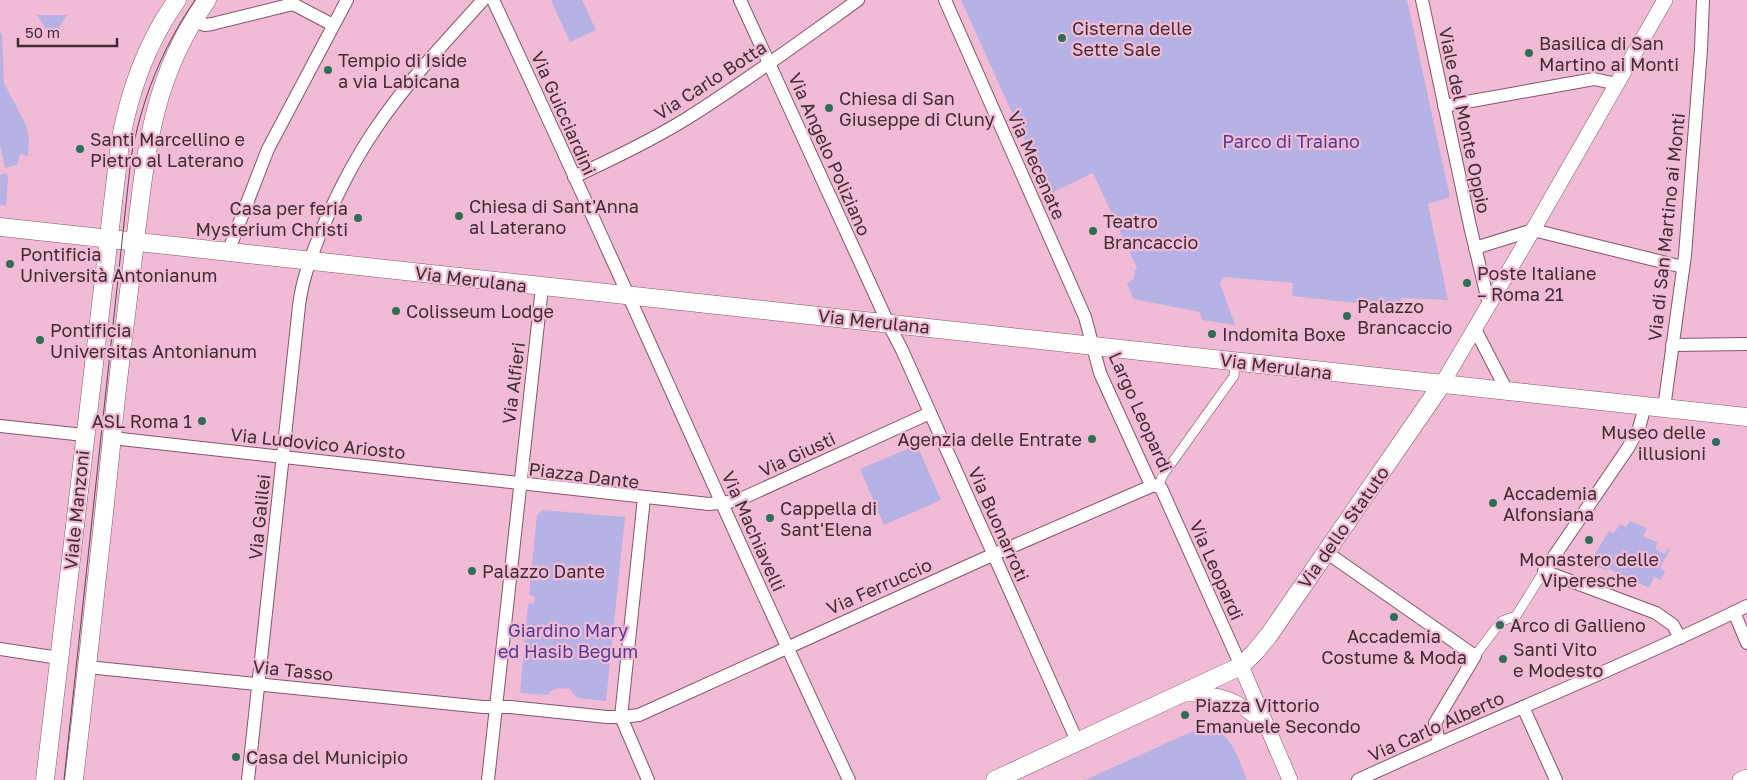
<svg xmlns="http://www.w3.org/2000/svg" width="1747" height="780" viewBox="0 0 1747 780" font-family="'Golos Text',sans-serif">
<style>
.green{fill:#b6b2e5}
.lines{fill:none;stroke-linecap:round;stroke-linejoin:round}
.pedestrian-casing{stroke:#84556c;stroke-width:10}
.minor-casing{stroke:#84556c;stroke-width:14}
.tertiary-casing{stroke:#84556c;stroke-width:16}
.secondary-casing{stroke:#84556c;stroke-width:19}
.pedestrian{stroke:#fff;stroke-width:9}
.minor{stroke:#fff;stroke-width:12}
.tertiary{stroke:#fff;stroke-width:15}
.secondary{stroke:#fff;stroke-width:18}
.tram{stroke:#604552;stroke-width:1}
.poi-dot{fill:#306d59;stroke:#f1bbd5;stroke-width:2}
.labels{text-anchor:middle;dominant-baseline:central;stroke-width:4.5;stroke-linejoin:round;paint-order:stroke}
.poi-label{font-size:18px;fill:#412c36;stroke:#f1bbd5;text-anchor:start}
.street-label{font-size:18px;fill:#412c36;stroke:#f1bbd5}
.park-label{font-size:18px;fill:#4f3b95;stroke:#f1bbd5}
</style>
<rect width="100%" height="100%" fill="#f1bbd5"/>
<!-- green -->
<g class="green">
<polygon points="551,0 582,0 596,30 570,42"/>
<polygon points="961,0 1407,0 1450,197 1428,204 1448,300 1401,298 1400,308 1292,296 1293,283 1224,277 1220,283 1235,325 1202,320 1200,312 1133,299 1127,283 1134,279 1135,270 1137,268 1093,173 1049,194"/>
<polygon points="37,15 67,15 58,29 46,29"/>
<polygon points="0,33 2,33 4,83 26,125 29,138 28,156 20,154 17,165 5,168 0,145"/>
<polygon points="7,173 8,180 6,206 0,205 0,175"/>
<polygon points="917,445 941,500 884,525 860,469"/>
<path d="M 543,510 L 625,517 L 606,701 L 577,698 L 570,689 C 561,688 553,687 548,695 L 521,693 L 520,691 L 528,604 L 534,603 L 535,597 L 529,594 L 537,515 Z"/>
<polygon points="1630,521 1647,528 1643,536 1658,543 1655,549 1665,554 1668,548 1670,549 1660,568 1665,571 1661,580 1654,577 1649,588 1607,568 1606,571 1590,562 1609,531 1614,533 1620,524 1626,527"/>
<path d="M 1209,729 C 1232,732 1239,761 1247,780 L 1085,780 L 1182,736 L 1197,730 Z"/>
</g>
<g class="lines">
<defs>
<g id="pedestrian">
<polyline points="1161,488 1160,482 1163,475 1234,376 1235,361"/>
<polyline points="1502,621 1516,616 1544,571"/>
<polyline points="1475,656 1496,628"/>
</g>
<g id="minor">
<path d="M 493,0 C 615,259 727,522 849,780"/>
<polyline points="740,0 888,323 902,350 1077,741"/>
<polyline points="945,0 1085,317 1100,373 1151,485"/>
<polyline points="1422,0 1470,226 1489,305"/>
<polyline points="193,21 205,25 212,24 293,4 333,25"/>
<polyline points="1444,106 1594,79 1617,84"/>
<path d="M 574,177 C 612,159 650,141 686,119 C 745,82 801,41 858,0"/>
<polyline points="1475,248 1533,230 1683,267"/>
<polyline points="228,252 268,149 347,0"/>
<polyline points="1475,329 1507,391"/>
<polyline points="1672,345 1747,344"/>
<polyline points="1645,406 1639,428 1628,448 1544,571 1656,613 1673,625 1680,638"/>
<polyline points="1664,408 1685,255 1701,49 1703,0"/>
<polyline points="0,426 84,435"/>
<polyline points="112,438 709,504 729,502 745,497 930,413"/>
<polyline points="644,498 621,717 648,780"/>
<polyline points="1326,552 1475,656 1435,723 1439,742"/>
<polyline points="1734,612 1747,643"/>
<polyline points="0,649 59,658"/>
<polyline points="87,667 483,707 510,707 607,717 621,717 639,715 981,560 1154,485 1161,488 1241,666"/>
<polyline points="1523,707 1556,780"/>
<path d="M 248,780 L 299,306 C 302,279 312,254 322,229 C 337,194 354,160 376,128 C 407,82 446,41 483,0"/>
<polyline points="488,780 542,287"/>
<path d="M 1358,780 C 1487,720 1619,669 1747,606"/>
</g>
<g id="tertiary">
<polyline points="1442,384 1533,230 1665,0"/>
<polyline points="1241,666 1290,780"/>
<path d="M 1184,694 C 1218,693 1237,698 1262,723"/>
<polyline points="1740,780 1747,777"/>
</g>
<g id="secondary">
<path d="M 0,227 C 582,290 1165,354 1747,417"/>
<path d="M 45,780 L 120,143 C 129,93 147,42 177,0"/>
<path d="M 74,780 C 88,659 102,538 114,417 C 120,359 128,301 135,242 C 146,152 152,77 207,0"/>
<polyline points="995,780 1241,666 1255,652 1269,635 1442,384"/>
</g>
</defs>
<!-- pedestrian casing -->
<use href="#pedestrian" class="pedestrian-casing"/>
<!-- minor casing -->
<use href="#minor" class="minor-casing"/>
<!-- tertiary casing -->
<use href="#tertiary" class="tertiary-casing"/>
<!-- secondary casing -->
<use href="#secondary" class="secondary-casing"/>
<!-- pedestrian -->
<use href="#pedestrian" class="pedestrian"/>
<!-- minor -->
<use href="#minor" class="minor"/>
<!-- tertiary -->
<use href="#tertiary" class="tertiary"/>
<!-- secondary -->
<use href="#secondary" class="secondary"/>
<!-- tram -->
<path class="tram" d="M 64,780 L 131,158 C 141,101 162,48 195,0"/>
</g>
<!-- markers -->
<g class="poi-dot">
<circle cx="1062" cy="38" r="5"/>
<circle cx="1529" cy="53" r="5"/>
<circle cx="328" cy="70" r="5"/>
<circle cx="829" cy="108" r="5"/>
<circle cx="80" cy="149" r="5"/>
<circle cx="459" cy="216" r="5"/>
<circle cx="358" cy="218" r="5"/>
<circle cx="1093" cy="231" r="5"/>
<circle cx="10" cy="264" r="5"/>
<circle cx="1467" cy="283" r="5"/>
<circle cx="396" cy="311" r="5"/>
<circle cx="1347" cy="316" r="5"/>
<circle cx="1212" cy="334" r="5"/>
<circle cx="40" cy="340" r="5"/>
<circle cx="202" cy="421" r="5"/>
<circle cx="1092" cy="439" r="5"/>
<circle cx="1716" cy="442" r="5"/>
<circle cx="1493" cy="503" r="5"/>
<circle cx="770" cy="518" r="5"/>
<circle cx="1589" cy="540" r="5"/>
<circle cx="472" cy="571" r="5"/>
<circle cx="1394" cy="617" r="5"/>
<circle cx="1500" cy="625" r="5"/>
<circle cx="1503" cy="659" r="5"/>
<circle cx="1185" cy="715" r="5"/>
<circle cx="236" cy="757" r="5"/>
</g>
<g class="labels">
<!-- poi labels -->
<g class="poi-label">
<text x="1072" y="28">Cisterna delle<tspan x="1072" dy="21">Sette Sale</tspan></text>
<text x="1539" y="43">Basilica di San<tspan x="1539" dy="21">Martino ai Monti</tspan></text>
<text x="338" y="60">Tempio di Iside<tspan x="338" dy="21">a via Labicana</tspan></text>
<text x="839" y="98">Chiesa di San<tspan x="839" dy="21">Giuseppe di Cluny</tspan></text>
<text x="90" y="139">Santi Marcellino e<tspan x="90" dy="21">Pietro al Laterano</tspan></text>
<text x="469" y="206">Chiesa di Sant'Anna<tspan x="469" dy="21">al Laterano</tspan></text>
<text x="348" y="208" text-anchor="end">Casa per feria<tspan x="348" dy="21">Mysterium Christi</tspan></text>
<text x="1103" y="221">Teatro<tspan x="1103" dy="21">Brancaccio</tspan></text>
<text x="20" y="254">Pontificia<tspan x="20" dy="21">Università Antonianum</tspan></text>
<text x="1477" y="273">Poste Italiane<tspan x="1477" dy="21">– Roma 21</tspan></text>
<text x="1357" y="306">Palazzo<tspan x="1357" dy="21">Brancaccio</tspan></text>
<text x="406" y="311">Colisseum Lodge</text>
<text x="50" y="330">Pontificia<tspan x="50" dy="21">Universitas Antonianum</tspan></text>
<text x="1222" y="334">Indomita Boxe</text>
<text x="192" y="421" text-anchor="end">ASL Roma 1</text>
<text x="1706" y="432" text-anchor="end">Museo delle<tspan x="1706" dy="21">illusioni</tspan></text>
<text x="1082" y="439" text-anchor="end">Agenzia delle Entrate</text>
<text x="1503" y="493">Accademia<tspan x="1503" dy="21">Alfonsiana</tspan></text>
<text x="780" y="508">Cappella di<tspan x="780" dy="21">Sant'Elena</tspan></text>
<text x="1589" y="559" text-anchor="middle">Monastero delle<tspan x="1589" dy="21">Viperesche</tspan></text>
<text x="482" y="571">Palazzo Dante</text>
<text x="1510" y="625">Arco di Gallieno</text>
<text x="1394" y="636" text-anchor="middle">Accademia<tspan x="1394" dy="21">Costume &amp; Moda</tspan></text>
<text x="1513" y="649">Santi Vito<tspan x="1513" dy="21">e Modesto</tspan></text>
<text x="1195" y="705">Piazza Vittorio<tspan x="1195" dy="21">Emanuele Secondo</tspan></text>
<text x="246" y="757">Casa del Municipio</text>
</g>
<!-- street labels -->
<g class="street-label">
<text transform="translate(710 80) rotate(-33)">Via Carlo Botta</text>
<text transform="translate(564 113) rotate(66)">Via Guicciardini</text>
<text transform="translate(1465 120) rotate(78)">Viale del Monte Oppio</text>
<text transform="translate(830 154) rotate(66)">Via Angelo Poliziano</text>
<text transform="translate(1037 165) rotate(66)">Via Mecenate</text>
<text transform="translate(1666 227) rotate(-84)">Via di San Martino ai Monti</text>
<text transform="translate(471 279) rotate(7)">Via Merulana</text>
<text transform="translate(874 321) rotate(6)">Via Merulana</text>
<text transform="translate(1276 366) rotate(7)">Via Merulana</text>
<text transform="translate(513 383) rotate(-83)">Via Alfieri</text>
<text transform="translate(1141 412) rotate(66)">Largo Leopardi</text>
<text transform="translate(318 443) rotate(6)">Via Ludovico Ariosto</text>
<text transform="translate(797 454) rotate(-25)">Via Giusti</text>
<text transform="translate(584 475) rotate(7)">Piazza Dante</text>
<text transform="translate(76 510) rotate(-84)">Viale Manzoni</text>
<text transform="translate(259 517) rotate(-84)">Via Galilei</text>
<text transform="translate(999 524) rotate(66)">Via Buonarroti</text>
<text transform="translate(1343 527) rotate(-55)">Via dello Statuto</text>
<text transform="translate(754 531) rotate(66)">Via Machiavelli</text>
<text transform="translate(1217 570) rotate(66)">Via Leopardi</text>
<text transform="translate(879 586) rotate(-24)">Via Ferruccio</text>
<text transform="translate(293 670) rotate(6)">Via Tasso</text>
<text transform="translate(1436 726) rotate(-24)">Via Carlo Alberto</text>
</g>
<!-- park labels -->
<g class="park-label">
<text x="1291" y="141">Parco di Traiano</text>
<text x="568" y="630">Giardino Mary<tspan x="568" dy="21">ed Hasib Begum</tspan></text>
</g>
</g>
<!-- scale -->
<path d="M18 38v8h99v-8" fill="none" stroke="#412c36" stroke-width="2.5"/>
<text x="25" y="38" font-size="15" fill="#412c36" stroke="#f1bbd5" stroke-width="4" paint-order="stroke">50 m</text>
</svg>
